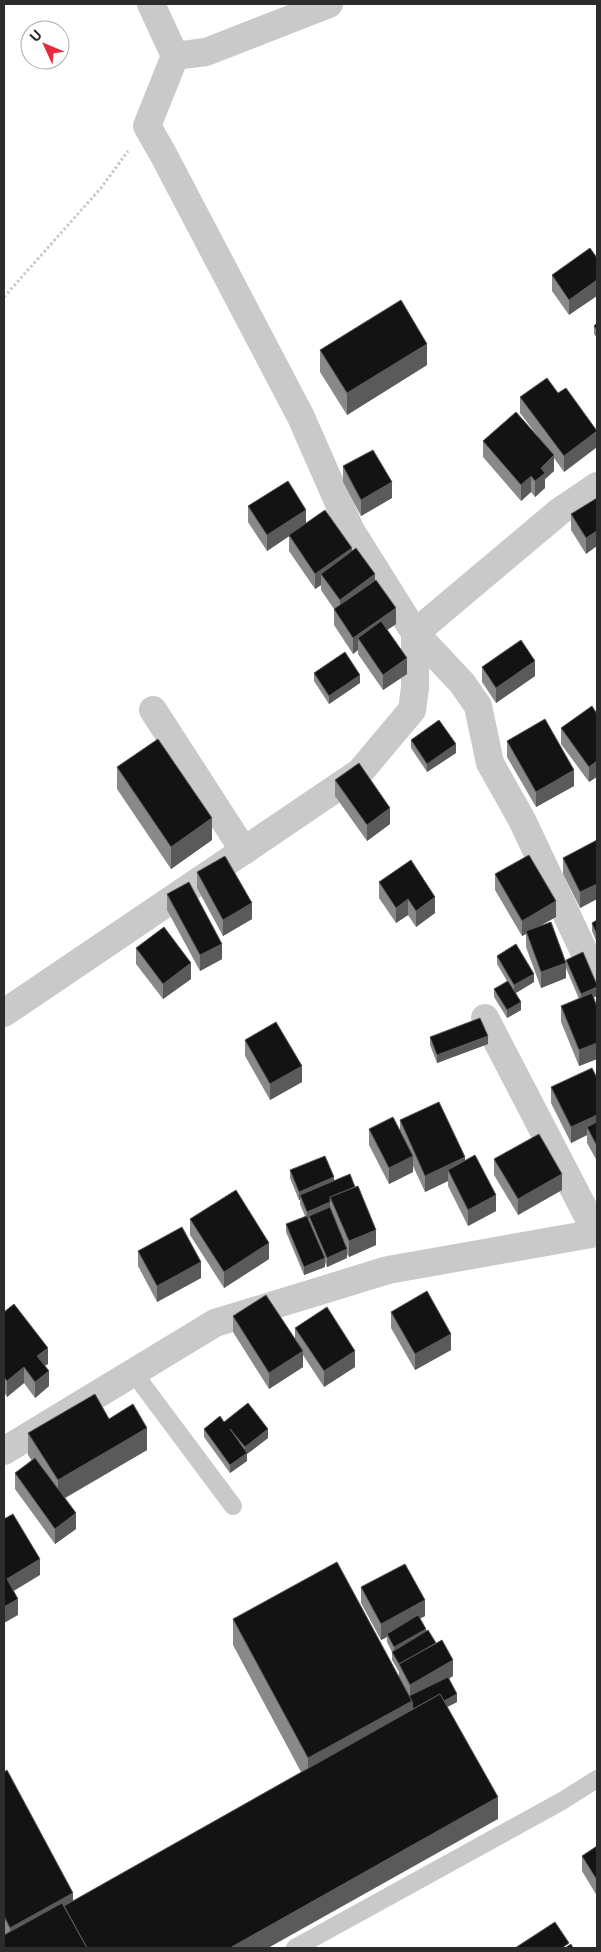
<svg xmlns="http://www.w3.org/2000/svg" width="601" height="1952" viewBox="0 0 601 1952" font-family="'Public Sans',sans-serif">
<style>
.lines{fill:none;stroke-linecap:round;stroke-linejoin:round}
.path{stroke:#c9c9c9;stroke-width:3;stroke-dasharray:2.5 2.5;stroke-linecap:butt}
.service{stroke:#c9c9c9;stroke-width:18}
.minor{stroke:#c9c9c9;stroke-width:28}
.wall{fill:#898989}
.shaded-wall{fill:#5a5a5a}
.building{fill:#131313;stroke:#5a5a5a}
</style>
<rect width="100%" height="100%" fill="#fff"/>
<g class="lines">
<!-- path -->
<polyline class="path" points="4,297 101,188 128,151"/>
<!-- service -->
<g class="service">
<polyline points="133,1372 233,1506"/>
<polyline points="295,1948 562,1801 597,1779"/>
</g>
<!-- minor -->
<g class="minor">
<polyline points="175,56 206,52 329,4"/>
<polyline points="597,486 560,511 415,633 462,683 478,706 490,763 522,820 597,979"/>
<polyline points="153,710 244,851"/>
<polyline points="4,1013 360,772 412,710 415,688 415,633 351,531 301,417 163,154 147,126 175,56 151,4"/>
<polyline points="485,1018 596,1232"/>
<polyline points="4,1451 215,1323 388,1270 597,1233"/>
</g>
</g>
<!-- wall -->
<g class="wall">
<polygon points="597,258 569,315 552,291 552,275"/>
<polygon points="597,323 597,338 594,334 594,326"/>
<polygon points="320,350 427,365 347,415 320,372"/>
<polygon points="558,393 597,431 597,447 564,472 554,458 554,471 545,479 545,488 535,497 531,492 521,501 483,457 483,441 542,442 520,413 520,397"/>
<polygon points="343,466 392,498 361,516 343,482"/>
<polygon points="597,498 586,554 571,530 571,514"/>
<polygon points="248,506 306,524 352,551 375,581 396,624 387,630 407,674 383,690 358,654 358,650 353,654 334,625 334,609 321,590 321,585 315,589 289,551 289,536 267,551 248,522"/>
<polygon points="482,667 535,676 496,703 482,682"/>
<polygon points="314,673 360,683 329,704 314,681"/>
<polygon points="592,706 589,782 561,744 561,728"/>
<polygon points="411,740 456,753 427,772 411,748"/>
<polygon points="507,741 574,786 536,807 507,757"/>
<polygon points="117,767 212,840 171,869 117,789"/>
<polygon points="335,780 390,824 367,841 335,796"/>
<polygon points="597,840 597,899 580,908 563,874 563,858"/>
<polygon points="197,872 252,919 223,936 197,888"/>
<polygon points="495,874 556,917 539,926 566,978 541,988 526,947 526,934 522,936 495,890"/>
<polygon points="379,882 435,913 416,927 408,915 396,923 379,898"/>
<polygon points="167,894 222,959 200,971 167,910"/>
<polygon points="597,920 597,943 592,931 592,923"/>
<polygon points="136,948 191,979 163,999 136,964"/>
<polygon points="497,956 534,982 516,993 521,1010 507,1018 494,997 494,989 507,981 497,964"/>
<polygon points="566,960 597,996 593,997 597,1007 597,1059 579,1066 561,1022 561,1006 579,999 566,968"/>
<polygon points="430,1037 488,1044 437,1063 430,1045"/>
<polygon points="245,1040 302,1082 270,1100 245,1056"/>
<polygon points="597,1078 597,1161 587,1143 587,1135 571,1143 551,1103 551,1087"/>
<polygon points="400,1120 465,1161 496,1211 468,1226 448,1186 448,1181 425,1192 413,1166 413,1172 389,1184 369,1145 369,1129 400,1130"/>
<polygon points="494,1159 562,1190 518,1215 494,1175"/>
<polygon points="290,1170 334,1181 376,1245 349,1257 347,1254 347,1258 327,1267 325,1262 325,1267 304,1275 286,1232 286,1224 305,1216 300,1204 300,1200 299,1200 290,1178"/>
<polygon points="190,1219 269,1259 224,1288 190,1235"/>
<polygon points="138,1251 201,1278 157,1302 138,1266"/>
<polygon points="4,1312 48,1364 45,1365 49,1386 35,1398 24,1383 7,1397 4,1392"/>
<polygon points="391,1312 451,1350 415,1370 391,1328"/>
<polygon points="233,1316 295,1340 295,1328 355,1367 324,1387 303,1355 303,1367 269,1389 233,1332"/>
<polygon points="109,1419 147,1450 65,1498 76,1529 55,1544 15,1489 15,1473 32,1461 28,1455 28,1433"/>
<polygon points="224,1422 268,1438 247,1454 247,1461 230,1473 204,1437 204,1429"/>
<polygon points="361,1587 425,1616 420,1618 426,1631 453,1676 449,1679 457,1702 447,1707 498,1819 4,1948 4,1772 73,1901 301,1772 233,1645 233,1619 399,1677 399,1672 392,1660 392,1652 387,1642 387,1637 381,1640 361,1603"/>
<polygon points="597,1846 597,1896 582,1871 582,1856"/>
</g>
<!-- shaded-wall -->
<g class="shaded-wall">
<polygon points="597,280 597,296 569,315 569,300"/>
<polygon points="427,344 427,365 347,415 347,393"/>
<polygon points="597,431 597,447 564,472 564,456"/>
<polygon points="554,455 554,471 545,479 545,488 535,497 535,481 541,468"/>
<polygon points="531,476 531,492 521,501 521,485"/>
<polygon points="392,482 392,498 361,516 361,500"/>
<polygon points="306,510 306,525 267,551 267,535"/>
<polygon points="597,531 597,546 586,554 586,538"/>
<polygon points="352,548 352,564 321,574 321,585 315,589 315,574"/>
<polygon points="375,574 375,590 340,616 340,600"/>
<polygon points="396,608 396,624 363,646 358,638 358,650 353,654 353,638"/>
<polygon points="407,658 407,674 383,690 383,675"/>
<polygon points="535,661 535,676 496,703 496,688"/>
<polygon points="360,675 360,683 329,704 329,696"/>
<polygon points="456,744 456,753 427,772 427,764"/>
<polygon points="597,761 597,777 589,782 589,767"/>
<polygon points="574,770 574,786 536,807 536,792"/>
<polygon points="390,808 390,824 367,841 367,825"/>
<polygon points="212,818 212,840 171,869 171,847"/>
<polygon points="597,884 597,899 580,908 580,892"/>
<polygon points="435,897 435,913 416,927 416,911"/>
<polygon points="408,899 408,915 396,923 396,908"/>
<polygon points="556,901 556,917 527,933 526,931 526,934 522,936 522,921"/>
<polygon points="252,903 252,919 223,936 223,920"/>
<polygon points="222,944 222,959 200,971 200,955"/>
<polygon points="191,963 191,979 163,999 163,984"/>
<polygon points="566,963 566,978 541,988 541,972"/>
<polygon points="534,974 534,982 514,994 514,985"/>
<polygon points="597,987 597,996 581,1003 581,994"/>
<polygon points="521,1002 521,1010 507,1018 507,1010"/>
<polygon points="488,1036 488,1044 437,1063 437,1055"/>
<polygon points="597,1043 597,1059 579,1066 579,1050"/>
<polygon points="302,1066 302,1082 270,1100 270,1084"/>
<polygon points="597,1115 597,1130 587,1127 587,1135 571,1143 571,1127"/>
<polygon points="413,1156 413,1172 389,1184 389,1168"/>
<polygon points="465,1157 465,1173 448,1170 448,1181 425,1192 425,1176"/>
<polygon points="562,1174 562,1190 518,1215 518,1199"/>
<polygon points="334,1177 334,1186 300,1195 300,1200 299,1200 299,1192"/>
<polygon points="496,1195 496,1211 468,1226 468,1210"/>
<polygon points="330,1202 330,1211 309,1216 309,1220 307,1221 307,1212"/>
<polygon points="376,1230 376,1245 349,1257 349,1241"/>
<polygon points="269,1243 269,1259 224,1288 224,1272"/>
<polygon points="347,1249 347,1258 327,1267 327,1258"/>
<polygon points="325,1258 325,1267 304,1275 304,1267"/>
<polygon points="201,1262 201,1278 157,1302 157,1286"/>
<polygon points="451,1334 451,1350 415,1370 415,1354"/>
<polygon points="48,1348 48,1364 37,1371 37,1356"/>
<polygon points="303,1351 303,1367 269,1389 269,1373"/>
<polygon points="355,1351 355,1367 324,1387 324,1371"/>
<polygon points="24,1367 24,1383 7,1397 7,1381"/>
<polygon points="49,1371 49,1386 35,1398 35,1382"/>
<polygon points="147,1428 147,1450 58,1502 58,1480"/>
<polygon points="268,1429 268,1438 247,1454 247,1461 230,1473 230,1465 245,1454 245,1447"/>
<polygon points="76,1513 76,1529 55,1544 55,1529"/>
<polygon points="40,1559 40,1575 7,1595 7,1579"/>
<polygon points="18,1599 18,1615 4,1623 4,1607"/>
<polygon points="425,1600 425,1616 388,1636 387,1634 387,1637 381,1640 381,1624"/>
<polygon points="426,1629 426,1637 394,1656 394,1647"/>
<polygon points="453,1660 453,1676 410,1700 410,1685"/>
<polygon points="457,1694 457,1702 416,1723 416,1715"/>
<polygon points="412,1701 412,1727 308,1784 308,1758"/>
<polygon points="498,1797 498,1819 268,1948 230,1948"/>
<polygon points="73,1893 73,1914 10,1948 10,1928"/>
</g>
<!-- building -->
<g class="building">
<polygon points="590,248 597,258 597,280 569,300 552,275"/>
<polygon points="401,300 427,344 347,393 320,350"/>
<polygon points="597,323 597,330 594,326"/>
<polygon points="547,378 558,393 566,388 597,431 564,456 520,397"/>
<polygon points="516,412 554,455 541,468 545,473 535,481 531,476 521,485 483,441"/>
<polygon points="373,450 392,482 361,500 343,466"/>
<polygon points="288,481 306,510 267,535 248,506"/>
<polygon points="597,498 597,531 586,538 571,514"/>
<polygon points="325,510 352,548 315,574 289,535"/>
<polygon points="356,548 375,574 340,600 321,574"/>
<polygon points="376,580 396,608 353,638 334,609"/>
<polygon points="381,621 407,658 383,675 358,638"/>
<polygon points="521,640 535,661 496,688 482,667"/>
<polygon points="345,652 360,675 329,696 314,673"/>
<polygon points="592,706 597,714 597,761 589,767 561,728"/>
<polygon points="545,719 574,770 536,792 507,741"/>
<polygon points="439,720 456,744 427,764 411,740"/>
<polygon points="158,739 212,818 171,847 117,767"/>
<polygon points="359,763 390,808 367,825 335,780"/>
<polygon points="597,840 597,884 580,892 563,858"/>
<polygon points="529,855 556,901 522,921 495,874"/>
<polygon points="225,856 252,903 223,920 197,872"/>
<polygon points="411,860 435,897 416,911 408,899 396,908 379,882"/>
<polygon points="189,882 222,944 200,955 167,894"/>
<polygon points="597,920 597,935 592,923"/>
<polygon points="551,922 566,963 541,972 526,931"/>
<polygon points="164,927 191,963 163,984 136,948"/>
<polygon points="516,944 534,974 514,985 497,956"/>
<polygon points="583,952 597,985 597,987 581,994 566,960"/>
<polygon points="508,981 521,1002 507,1010 494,989"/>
<polygon points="592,993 597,1007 597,1043 579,1050 561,1006"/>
<polygon points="480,1018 488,1036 437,1055 430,1037"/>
<polygon points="276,1022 302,1066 270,1084 245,1040"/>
<polygon points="592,1068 597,1078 597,1115 571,1127 551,1087"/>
<polygon points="439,1102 465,1157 425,1176 400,1120"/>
<polygon points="393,1117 413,1156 389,1168 369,1129"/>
<polygon points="597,1122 597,1146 587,1127"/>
<polygon points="539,1134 562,1174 518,1199 494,1159"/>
<polygon points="475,1155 496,1195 468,1210 448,1170"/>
<polygon points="325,1156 334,1177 299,1192 290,1170"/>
<polygon points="350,1174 355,1187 330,1197 330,1202 307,1212 300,1195"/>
<polygon points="358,1186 376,1230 349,1241 330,1197"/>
<polygon points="236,1190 269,1243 224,1272 190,1219"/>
<polygon points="330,1207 347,1249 327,1258 309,1216"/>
<polygon points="307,1216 325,1258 304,1267 286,1224"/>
<polygon points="182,1227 201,1262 157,1286 138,1251"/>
<polygon points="427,1291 451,1334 415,1354 391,1312"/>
<polygon points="266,1295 303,1351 269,1373 233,1316"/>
<polygon points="14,1304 48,1348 37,1356 49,1371 35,1382 24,1367 7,1381 4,1377 4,1312"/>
<polygon points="327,1307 355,1351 324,1371 295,1328"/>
<polygon points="95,1394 109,1419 133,1404 147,1428 58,1480 28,1433"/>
<polygon points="248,1403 268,1429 245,1447 230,1429 247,1453 230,1465 204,1429 220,1416 224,1422"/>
<polygon points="35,1458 76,1513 55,1529 15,1473"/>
<polygon points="13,1514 40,1559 7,1579 18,1599 4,1607 4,1519"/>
<polygon points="337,1562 412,1701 308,1758 233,1619"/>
<polygon points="405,1564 425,1600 381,1624 361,1587"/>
<polygon points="418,1615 426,1629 394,1647 387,1634"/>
<polygon points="428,1630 436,1643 399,1664 392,1652"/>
<polygon points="442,1640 453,1660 410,1685 399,1664"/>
<polygon points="448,1677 457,1694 444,1701 440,1694 413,1709 412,1701 409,1696"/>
<polygon points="440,1694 498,1797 230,1948 87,1948 64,1906"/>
<polygon points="7,1770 73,1893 10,1928 4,1916 4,1772"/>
<polygon points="597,1846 597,1880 582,1856"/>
<polygon points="62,1903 87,1948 4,1948 4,1935"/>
<polygon points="555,1922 569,1943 562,1948 515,1948"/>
<polygon points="571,1944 573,1948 565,1948"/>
</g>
<!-- border -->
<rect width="601" height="1952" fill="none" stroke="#2c2c2c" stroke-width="10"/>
<!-- north arrow -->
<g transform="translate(45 45) rotate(314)"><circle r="24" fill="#ffffff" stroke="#ababab"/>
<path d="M0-4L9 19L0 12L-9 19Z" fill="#e72b3c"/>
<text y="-8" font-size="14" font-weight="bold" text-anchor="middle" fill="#2c2c2c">U</text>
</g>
</svg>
